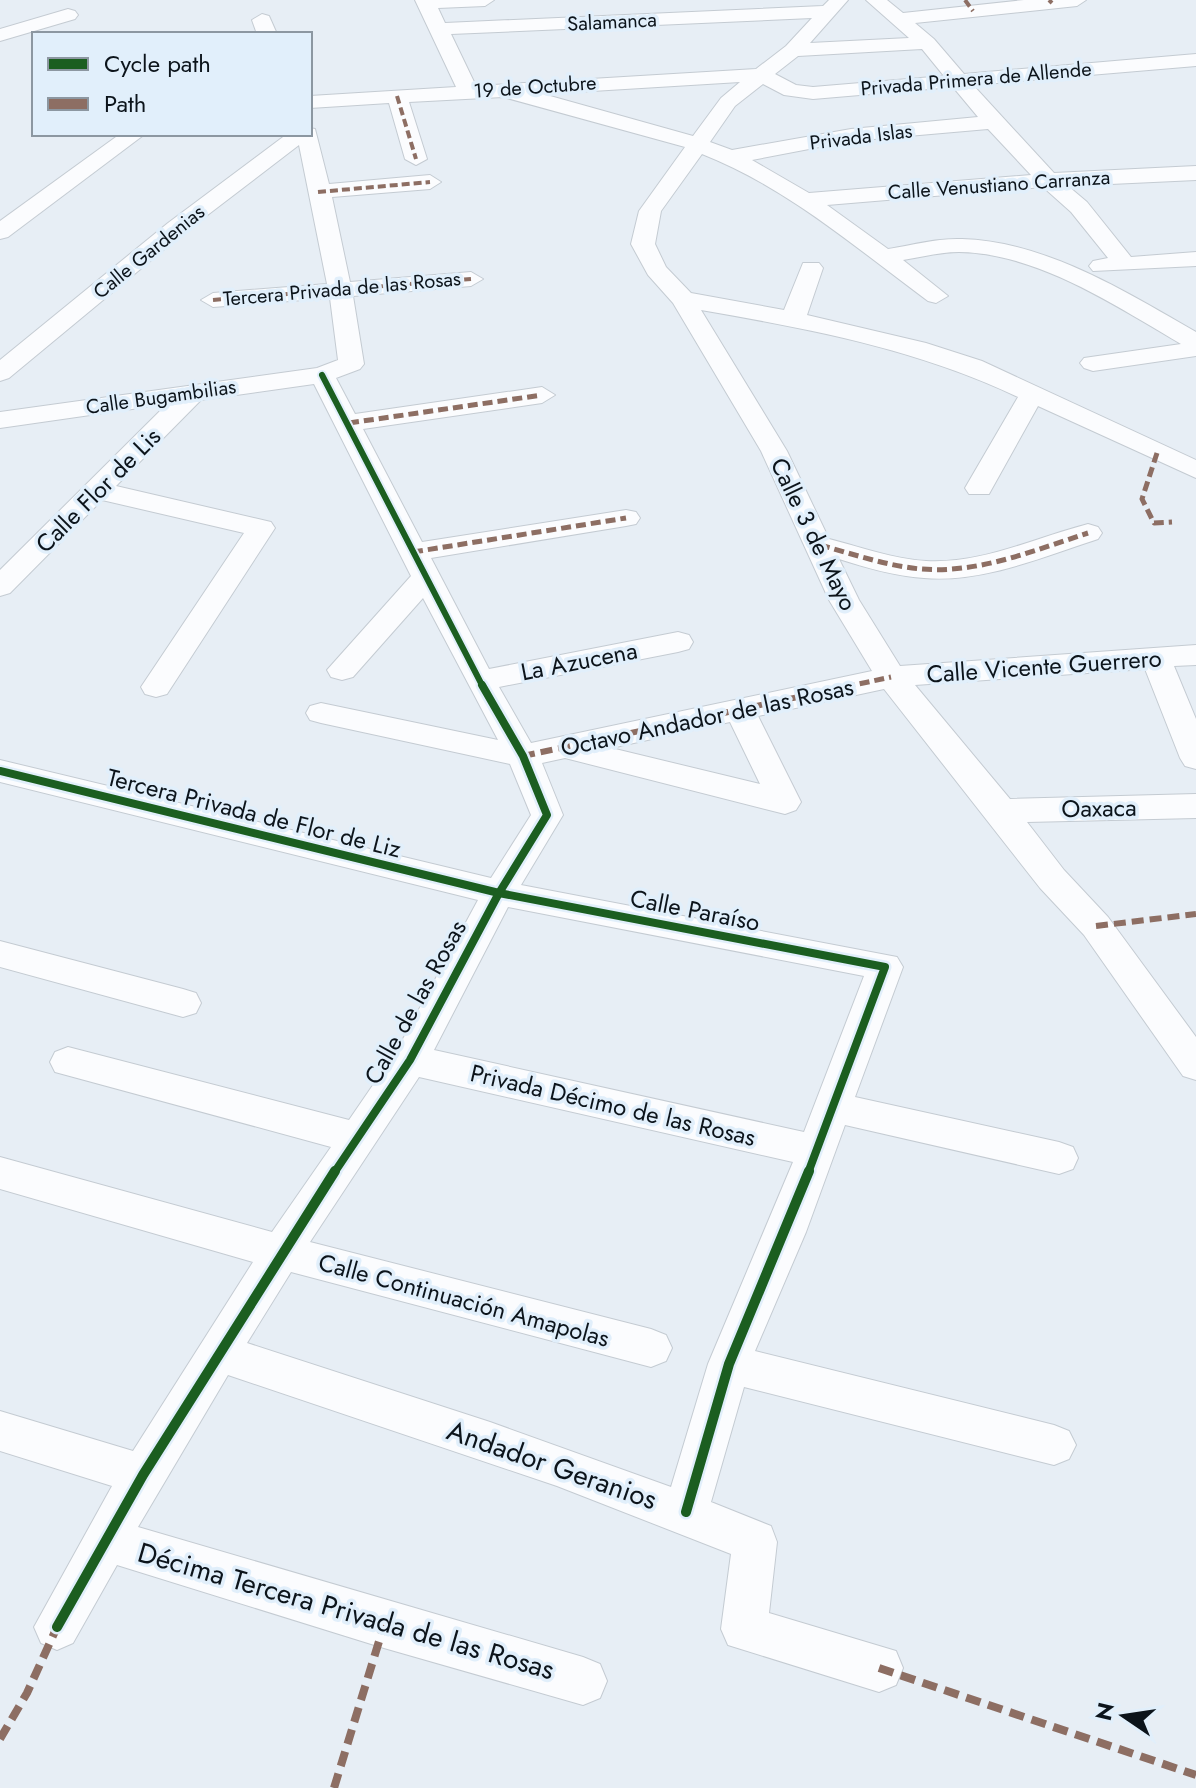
<svg xmlns="http://www.w3.org/2000/svg" width="1196" height="1788" viewBox="0 0 1196 1788" font-family="Jost,sans-serif">
<style>
.lines{fill:none;stroke-linecap:round;stroke-linejoin:round}
.minor-casing{stroke:#c4cbd2;stroke-width:2}
.minor{fill:#fbfcfe;fill-rule:evenodd}
.quiet-far3{stroke:#8d6e63;stroke-width:4;stroke-dasharray:8 4;stroke-linecap:butt}
.quiet-far2{stroke:#8d6e63;stroke-width:5;stroke-dasharray:10 5;stroke-linecap:butt}
.quiet-far1{stroke:#8d6e63;stroke-width:6;stroke-dasharray:12 6;stroke-linecap:butt}
.quiet{stroke:#8d6e63;stroke-width:8;stroke-dasharray:15 8;stroke-linecap:butt}
.cycleway-far2-casing{stroke:#e1effb;stroke-width:10}
.cycleway-far1-casing{stroke:#e1effb;stroke-width:13}
.cycleway-casing{stroke:#e1effb;stroke-width:15}
.cycleway-far2{stroke:#1b5e20;stroke-width:6}
.cycleway-far1{stroke:#1b5e20;stroke-width:8}
.cycleway{stroke:#1b5e20;stroke-width:10}
.labels{text-anchor:middle;dominant-baseline:central;stroke-width:7;stroke-linejoin:round;paint-order:stroke}
.far-street-label{font-size:20px;fill:#0c141b;stroke:#e1effb}
.street-label{font-size:24px;fill:#0c141b;stroke:#e1effb}
.near-street-label{font-size:28px;fill:#0c141b;stroke:#e1effb}
</style>
<rect width="100%" height="100%" fill="#e7eef5"/>
<g class="lines">
<defs>
<g id="minor">
<path d="M 415,0 L 494,0 L 485,6 L 438,8 L 445,23 L 823,6 L 829,0 L 848,0 L 810,43 L 909,38 L 866,0 L 887,0 L 903,13 L 1024,0 L 1086,0 L 1077,6 L 915,23 L 934,39 L 964,74 L 1196,54 L 1196,66 L 973,85 L 1054,173 L 1196,166 L 1196,180 L 1068,186 L 1087,202 L 1131,257 L 1196,252 L 1196,266 L 1093,271 L 1089,266 L 1093,261 L 1108,258 L 1071,212 L 1043,187 L 827,205 L 888,249 C 913,245 937,238 962,239 C 1045,241 1126,292 1196,332 L 1196,356 L 1093,371 L 1084,368 L 1080,363 L 1084,358 L 1181,344 C 1116,306 1037,253 959,252 C 940,252 922,257 903,260 L 948,296 L 936,303 L 928,301 C 855,247 786,187 702,154 L 661,211 L 655,244 L 666,267 L 691,293 L 784,310 L 803,263 L 819,263 L 823,268 L 807,315 L 926,343 L 982,361 L 1196,460 L 1196,478 L 1038,406 L 989,494 L 969,494 L 965,488 L 1018,397 C 917,349 810,329 701,310 L 787,451 L 829,539 C 861,547 893,559 926,561 C 983,564 1034,538 1088,524 L 1098,527 L 1102,533 L 1098,539 C 1042,557 983,583 924,578 C 895,576 867,568 839,559 L 859,600 L 900,666 L 1196,645 L 1196,665 L 1174,666 L 1196,719 L 1196,769 L 1185,766 L 1180,758 L 1145,669 L 915,685 L 1010,799 L 1196,794 L 1196,818 L 1027,822 L 1064,870 L 1108,917 L 1196,1037 L 1196,1080 L 1183,1076 L 1084,935 L 1040,888 L 884,689 L 758,716 L 801,802 L 796,810 L 785,814 L 565,758 L 542,763 L 563,815 L 521,885 L 897,957 L 903,967 L 855,1097 L 1059,1142 L 1073,1147 L 1078,1158 L 1073,1169 L 1059,1174 L 845,1125 L 806,1232 L 755,1351 L 1054,1425 L 1069,1431 L 1076,1445 L 1069,1459 L 1054,1465 L 744,1387 L 711,1502 L 771,1526 L 777,1542 L 769,1613 L 896,1651 L 903,1668 L 896,1685 L 879,1692 L 728,1645 L 721,1629 L 731,1554 L 557,1486 L 228,1375 L 138,1527 L 583,1657 L 600,1664 L 607,1681 L 600,1698 L 583,1705 L 384,1648 L 117,1565 L 73,1643 L 57,1650 L 41,1643 L 34,1627 L 112,1486 L 0,1451 L 0,1411 L 133,1451 L 253,1262 L 0,1189 L 0,1157 L 272,1232 L 331,1147 L 55,1072 L 50,1062 L 55,1052 L 68,1047 L 349,1120 L 397,1050 L 478,900 L 0,782 L 0,760 L 491,878 L 531,815 L 510,764 L 321,723 L 310,720 L 306,713 L 310,706 L 321,703 L 498,740 L 423,598 L 353,677 L 342,680 L 331,677 L 327,670 L 411,576 L 314,384 L 201,400 L 116,486 L 271,522 L 275,528 L 167,694 L 156,697 L 145,694 L 141,687 L 244,533 L 102,500 L 10,593 L 0,596 L 0,570 L 167,404 L 0,428 L 0,412 L 317,368 L 338,360 L 330,298 L 213,307 L 201,300 L 213,293 L 327,284 L 299,145 L 184,233 L 9,378 L 0,381 L 0,360 L 168,223 L 287,134 L 310,134 L 310,128 L 315,129 L 329,184 L 430,175 L 441,182 L 430,189 L 332,197 L 350,282 L 471,272 L 483,279 L 471,286 L 353,296 L 364,364 L 360,369 L 336,378 L 355,414 L 542,387 L 555,395 L 542,403 L 363,429 L 422,542 L 626,510 L 636,512 L 640,518 L 636,524 L 626,526 L 431,558 L 489,669 L 678,632 L 689,635 L 693,642 L 689,649 L 678,652 L 499,687 L 531,743 L 872,671 L 829,600 L 761,451 L 673,303 L 648,275 L 631,244 L 639,211 L 685,147 L 503,97 L 409,102 L 427,159 L 416,165 L 405,159 L 389,103 L 310,108 L 310,96 L 456,87 ZM 812,18 L 786,46 L 756,69 L 476,86 L 451,34 ZM 922,49 L 944,76 L 813,87 L 796,85 L 775,74 L 798,56 ZM 740,82 L 721,98 L 693,136 L 543,94 ZM 763,84 L 784,95 L 813,99 L 953,87 L 978,117 L 851,129 L 732,150 L 710,142 L 735,106 ZM 988,129 L 1031,175 L 809,193 L 752,160 L 851,141 ZM 730,722 L 760,784 L 611,748 ZM 508,907 L 864,976 L 804,1132 L 434,1050 ZM 419,1077 L 793,1162 L 708,1364 L 671,1487 L 490,1422 L 247,1343 L 291,1272 L 651,1367 L 666,1361 L 672,1348 L 666,1335 L 651,1329 L 310,1242 Z"/>
<polygon points="68,9 75,11 78,15 75,19 0,41 0,29"/>
<polygon points="262,14 269,16 277,34 257,34 252,20"/>
<polygon points="120,134 145,134 8,237 0,239 0,221"/>
<polygon points="0,941 183,989 196,993 201,1003 196,1013 183,1017 0,967"/>
</g>
</defs>
<!-- minor casing -->
<use href="#minor" class="minor-casing"/>
<!-- minor -->
<use href="#minor" class="minor"/>
<!-- quiet-far3 -->
<g class="quiet-far3">
<polyline points="965,0 973,11"/>
<polyline points="1049,0 1052,3"/>
<polyline points="397,96 416,159"/>
<polyline points="318,192 430,182"/>
<polyline points="213,300 471,279"/>
</g>
<!-- quiet-far2 -->
<g class="quiet-far2">
<polyline points="349,423 542,395"/>
<polyline points="1157,453 1142,499 1154,523 1172,522"/>
<path d="M 820,545 C 853,554 887,566 921,569 C 978,574 1035,550 1088,533"/>
<polyline points="413,552 626,518"/>
<polyline points="845,687 891,677"/>
</g>
<!-- quiet-far1 -->
<g class="quiet-far1">
<polyline points="523,756 854,685"/>
<polyline points="1096,926 1196,914"/>
</g>
<!-- quiet -->
<g class="quiet">
<polyline points="879,1668 1196,1775"/>
<polyline points="0,1739 27,1693 57,1627"/>
<polyline points="334,1788 384,1625"/>
</g>
<defs>
<polyline id="cycleway-far2" points="322,375 483,687"/>
<g id="cycleway-far1">
<polyline points="0,771 499,893 885,967 808,1173"/>
<polyline points="334,1173 410,1060 499,893 547,815 523,756 482,685"/>
</g>
<g id="cycleway">
<polyline points="686,1512 729,1364 809,1171"/>
<polyline points="57,1627 143,1475 335,1171"/>
</g>
</defs>
<!-- cycleway-far2 casing -->
<use href="#cycleway-far2" class="cycleway-far2-casing"/>
<!-- cycleway-far1 casing -->
<use href="#cycleway-far1" class="cycleway-far1-casing"/>
<!-- cycleway casing -->
<use href="#cycleway" class="cycleway-casing"/>
<!-- cycleway-far2 -->
<use href="#cycleway-far2" class="cycleway-far2"/>
<!-- cycleway-far1 -->
<use href="#cycleway-far1" class="cycleway-far1"/>
<!-- cycleway -->
<use href="#cycleway" class="cycleway"/>
</g>
<g class="labels">
<!-- far-street labels -->
<g class="far-street-label">
<text transform="translate(612 22) rotate(-3)">Salamanca</text>
<text transform="translate(976 79) rotate(-5)">Privada Primera de Allende</text>
<text transform="translate(535 87) rotate(-4)">19 de Octubre</text>
<text transform="translate(861 137) rotate(-7)">Privada Islas</text>
<text transform="translate(999 185) rotate(-4)">Calle Venustiano Carranza</text>
<text transform="translate(149 252) rotate(-39)">Calle Gardenias</text>
<text transform="translate(342 289) rotate(-5)">Tercera Privada de las Rosas</text>
<text transform="translate(161 397) rotate(-8)">Calle Bugambilias</text>
</g>
<!-- street labels -->
<g class="street-label">
<text transform="translate(98 490) rotate(-45)">Calle Flor de Lis</text>
<text transform="translate(814 534) rotate(64)">Calle 3 de Mayo</text>
<text transform="translate(579 661) rotate(-11)">La Azucena</text>
<text transform="translate(1044 666) rotate(-4)">Calle Vicente Guerrero</text>
<text transform="translate(707 717) rotate(-12)">Octavo Andador de las Rosas</text>
<text transform="translate(1099 808) rotate(-1)">Oaxaca</text>
<text transform="translate(254 813) rotate(14)">Tercera Privada de Flor de Liz</text>
<text transform="translate(695 910) rotate(11)">Calle Paraíso</text>
<text transform="translate(415 1002) rotate(-61)">Calle de las Rosas</text>
<text transform="translate(613 1105) rotate(13)">Privada Décimo de las Rosas</text>
<text transform="translate(464 1300) rotate(15)">Calle Continuación Amapolas</text>
</g>
<!-- near-street labels -->
<g class="near-street-label">
<text transform="translate(552 1465) rotate(19)">Andador Geranios</text>
<text transform="translate(346 1611) rotate(16)">Décima Tercera Privada de las Rosas</text>
</g>
</g>
<!-- legend -->
<rect x="32" y="32" width="280" height="104" fill="#e1effb" stroke="#8c97a1" stroke-width="2"/>
<rect x="48" y="58" width="40" height="12" fill="#1b5e20" stroke="#8c97a1" stroke-width="2"/>
<text x="104" y="72" font-size="24" fill="#0c141b">Cycle path</text>
<rect x="48" y="98" width="40" height="12" fill="#8d6e63" stroke="#8c97a1" stroke-width="2"/>
<text x="104" y="112" font-size="24" fill="#0c141b">Path</text>
<!-- north arrow -->
<g transform="translate(1124 1716) rotate(283)" stroke="#e1effb" stroke-width="6" paint-order="stroke">
<path d="M0-6L14 30L0 20L-14 30Z" fill="#0c141b"/>
<text y="-12" font-size="22" font-weight="bold" text-anchor="middle" fill="#0c141b">N</text>
</g>
</svg>
